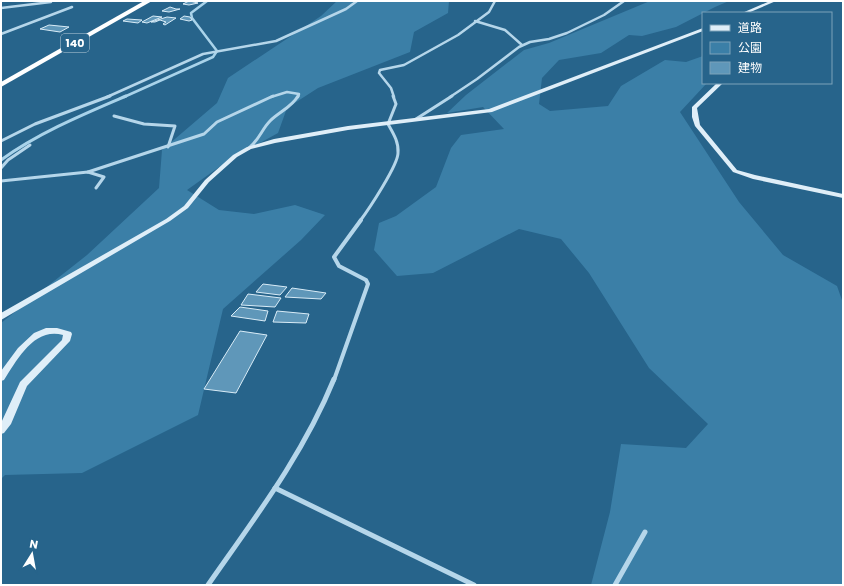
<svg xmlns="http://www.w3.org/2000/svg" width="844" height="586" viewBox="0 0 844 586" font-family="Poppins,'Noto Sans JP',sans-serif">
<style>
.green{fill:#3b7fa7}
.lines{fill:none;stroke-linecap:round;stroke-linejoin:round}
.stream-far1{stroke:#a9d3ea;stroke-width:2.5}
.stream{stroke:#a9d3ea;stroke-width:3}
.building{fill:#5f97b9;stroke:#d9ecf7}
.street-far3{stroke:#b5d6ea;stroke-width:2.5}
.street-far2{stroke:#b5d6ea;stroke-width:3}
.street-far1{stroke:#b5d6ea;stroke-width:4}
.street{stroke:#b5d6ea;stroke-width:5}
.secondary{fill:#dfeef8;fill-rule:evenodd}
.highway{fill:#fff;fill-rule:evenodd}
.labels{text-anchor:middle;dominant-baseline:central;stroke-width:3;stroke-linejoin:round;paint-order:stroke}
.shield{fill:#27648b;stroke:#bed0dc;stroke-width:1}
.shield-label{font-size:11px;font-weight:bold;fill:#fff}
</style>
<rect width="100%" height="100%" fill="#27648b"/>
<!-- green -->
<g class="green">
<polygon points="337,1 449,1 448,13 414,32 410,52 318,88 287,108 278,133 229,160 187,190 219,210 254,214 295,205 325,215 301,240 223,309 198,415 82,473 5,475 1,479 1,323 87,255 159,188 162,150 217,103 228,78 321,16"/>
<polygon points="650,1 729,1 715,7 676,27 642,36 629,35 601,53 559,60 542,78 539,104 550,111 608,106 621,86 665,60 686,62 703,56 703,83 707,83 680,112 739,202 783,255 837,286 843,303 843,585 591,585 610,512 621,444 686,448 708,424 649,368 589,273 561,239 519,229 433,273 397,276 374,250 379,223 396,216 436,187 451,148 461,135 504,129 483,107 447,113 466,95 524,50 549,43"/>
</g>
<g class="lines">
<!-- stream-far1 -->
<polyline class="stream-far1" points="124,97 213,57 217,51 192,18 191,13 207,1"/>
<!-- stream -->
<path class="stream" d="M 1,160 C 38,133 84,114 126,96"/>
</g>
<!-- building -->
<g class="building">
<polygon points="189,1 190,1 198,3 189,5 183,4"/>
<polygon points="170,7 176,9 180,9 169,12 162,11"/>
<polygon points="153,16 162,17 147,23 142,22"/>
<polygon points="184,16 190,17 192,20 189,21 180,19"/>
<polygon points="167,17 176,18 165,25 163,24 166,22 160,20 155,22 151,22"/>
<polygon points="127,19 142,20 138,23 123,21"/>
<polygon points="49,25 69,27 60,32 40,29"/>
<polygon points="263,284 287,287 280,295 256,292"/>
<polygon points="292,288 326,293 321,299 285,297"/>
<polygon points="248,294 281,298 275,307 241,305"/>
<polygon points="240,307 268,311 265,321 231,316"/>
<polygon points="277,311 309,314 306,323 273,322"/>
<polygon points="240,331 267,335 236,393 204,389"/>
</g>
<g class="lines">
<!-- street-far3 -->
<g class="street-far3">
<polyline points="1,8 51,2"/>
<polyline points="475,21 505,30 522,45"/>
<polyline points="1,34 72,7"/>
<polyline points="107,97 203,54 276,41 346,9 357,1"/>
<polyline points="271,97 287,92 299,94 298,97"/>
<polyline points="394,97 391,88 379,73 380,70 404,65 458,35 489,12 495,1"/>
<polyline points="450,97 477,79 519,47 530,42 549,39 567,33 604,15 624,1"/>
</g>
<!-- street-far2 -->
<g class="street-far2">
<polyline points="114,116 144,124 175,126 168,147"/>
<polyline points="416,119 452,96"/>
<polyline points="1,141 35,124 110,96"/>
<path d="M 249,148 C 259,140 262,129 270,121 C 279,112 292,107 298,96"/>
<polyline points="1,168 8,160 30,145"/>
<polyline points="88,172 204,134 217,122 273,96"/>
<polyline points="1,181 88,172 104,177 96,188"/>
<path d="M 360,221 C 369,209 398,165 398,153 C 399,142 393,133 388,124 L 396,104 L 393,96"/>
</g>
<!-- street-far1 -->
<polyline class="street-far1" points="334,380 368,284 366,280 339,266 334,257 361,220"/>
<!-- street -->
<g class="street">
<polyline points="275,488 474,585"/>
<path d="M 208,585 C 254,519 303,455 334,379"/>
<polyline points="615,585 645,532"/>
</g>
<!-- secondary -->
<g class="secondary">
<polygon points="770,1 776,1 748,13 742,13"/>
<polygon points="703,28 703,31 492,112 348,130 275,143 251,149 237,157 209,182 188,208 170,221 1,320 1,313 166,219 184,206 205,180 233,155 247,147 274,139 348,126 489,109"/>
<polygon points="717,83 723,83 697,108 700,125 737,170 755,175 843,194 843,198 753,179 733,172 695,126 692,117 692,107"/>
<path d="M 46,328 L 57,328 L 71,332 L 72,334 L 70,341 L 27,386 L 11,424 L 4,433 L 1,434 L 1,423 L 20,382 L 62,340 L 63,335 C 34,327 17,360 4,380 L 1,381 L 1,371 L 18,348 L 34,333 Z"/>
</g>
<!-- highway -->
<polygon class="highway" points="144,1 152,1 1,87 1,82"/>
</g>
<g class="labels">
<!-- shield labels -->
<rect class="shield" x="61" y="34" width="28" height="18" rx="3"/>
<g class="shield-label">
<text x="75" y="43">140</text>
</g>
</g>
<!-- border -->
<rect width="844" height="586" fill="none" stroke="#ffffff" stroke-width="4"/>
<!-- legend -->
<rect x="702" y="12" width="130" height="72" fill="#27648b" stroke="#7da2b9"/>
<rect x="710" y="25" width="20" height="6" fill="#dfeef8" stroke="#7da2b9"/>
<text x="738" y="32" font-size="12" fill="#ffffff">道路</text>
<rect x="710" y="42" width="20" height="12" fill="#3b7fa7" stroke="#7da2b9"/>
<text x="738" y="52" font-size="12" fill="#ffffff">公園</text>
<rect x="710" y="62" width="20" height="12" fill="#5f97b9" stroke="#7da2b9"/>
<text x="738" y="72" font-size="12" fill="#ffffff">建物</text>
<!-- north arrow -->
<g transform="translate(32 554) rotate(11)" stroke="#27648b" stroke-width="3" paint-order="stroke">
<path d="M0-3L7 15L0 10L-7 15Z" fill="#ffffff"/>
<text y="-6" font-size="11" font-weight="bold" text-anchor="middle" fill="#ffffff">N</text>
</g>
</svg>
